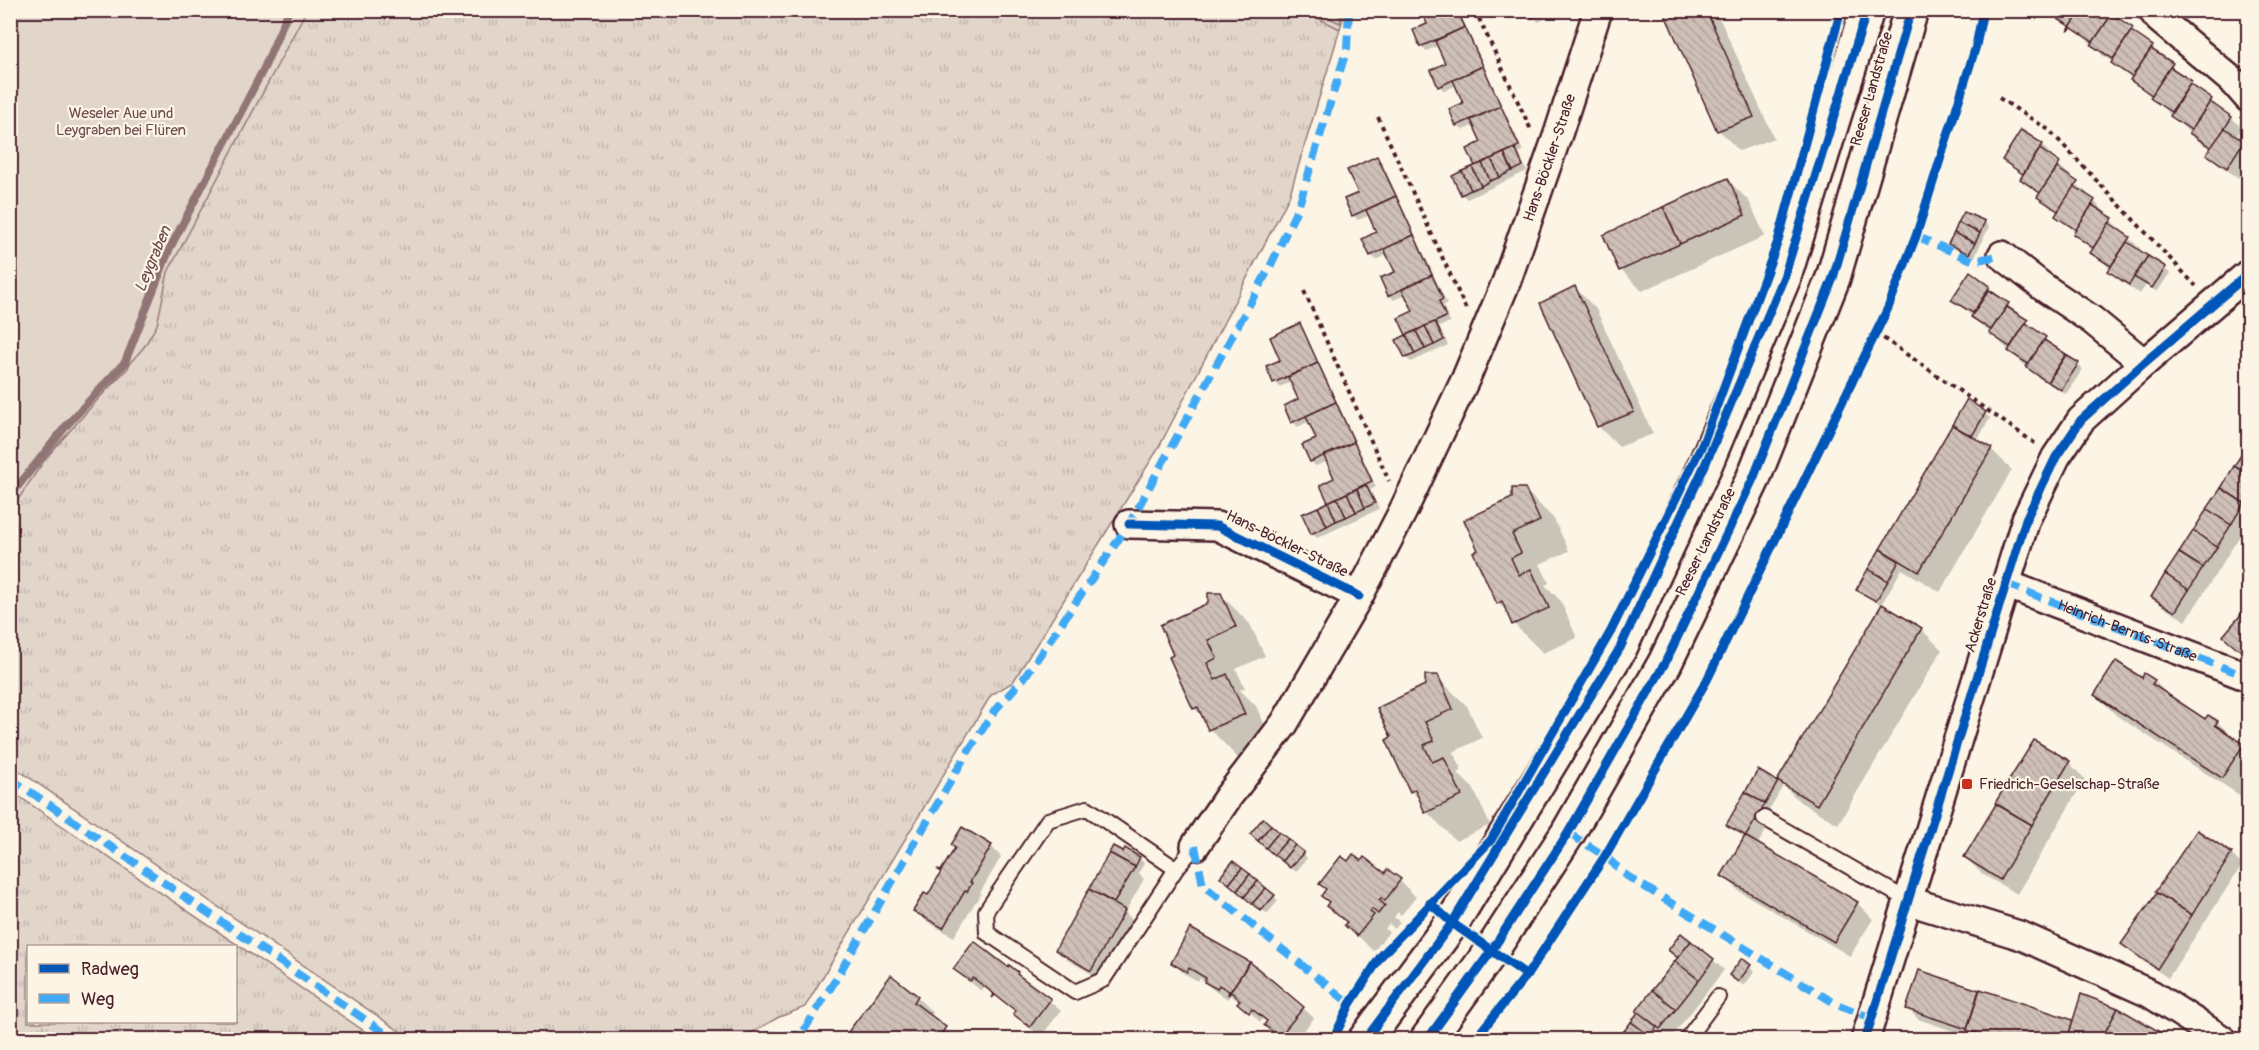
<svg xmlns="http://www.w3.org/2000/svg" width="2259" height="1050" viewBox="0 0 2259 1050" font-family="Pangolin,sans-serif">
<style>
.grass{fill:url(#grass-tufts);stroke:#967a7a;stroke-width:1.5;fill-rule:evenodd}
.forest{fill:url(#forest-crowns);stroke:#967a7a;stroke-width:1.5}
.park{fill:#e2d5ca;stroke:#967a7a;stroke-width:1.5}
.shadow{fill:#0003}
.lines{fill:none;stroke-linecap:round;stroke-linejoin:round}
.stream{stroke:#917474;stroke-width:8}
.building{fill:url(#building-back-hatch);stroke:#4a1f2b;stroke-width:1.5}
.service-casing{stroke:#4a1f2b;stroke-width:18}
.minor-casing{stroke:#4a1f2b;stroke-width:32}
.primary-casing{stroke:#4a1f2b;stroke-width:38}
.path{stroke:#4a1f2b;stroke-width:4;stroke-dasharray:4.5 4.5;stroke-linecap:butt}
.service{stroke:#fcf5e5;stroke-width:14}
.minor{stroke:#fcf5e5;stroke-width:27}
.primary{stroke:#fcf5e5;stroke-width:33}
.quiet{stroke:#3fa9f5;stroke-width:8;stroke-dasharray:15 8;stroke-linecap:butt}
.cycleway-casing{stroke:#fcf5e5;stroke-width:13}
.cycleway{stroke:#0057b8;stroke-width:9}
.poi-dot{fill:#c8321e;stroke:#fcf5e5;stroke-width:2}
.labels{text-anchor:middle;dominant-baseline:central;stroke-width:4.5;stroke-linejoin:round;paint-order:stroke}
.street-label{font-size:15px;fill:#4a1f2b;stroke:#fcf5e5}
.park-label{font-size:15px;fill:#704c53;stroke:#fcf5e5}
.poi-label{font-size:15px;fill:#4a1f2b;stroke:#fcf5e5;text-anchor:start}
.water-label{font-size:16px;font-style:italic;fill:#6d4950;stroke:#fcf5e5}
</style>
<defs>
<pattern id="grass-tufts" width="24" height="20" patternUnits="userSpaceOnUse" patternTransform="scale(1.5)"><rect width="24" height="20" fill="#e2d5ca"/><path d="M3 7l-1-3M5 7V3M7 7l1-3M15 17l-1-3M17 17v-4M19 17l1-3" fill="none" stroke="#c3b6ae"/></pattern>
<pattern id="forest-crowns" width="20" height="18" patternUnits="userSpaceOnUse" patternTransform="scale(1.5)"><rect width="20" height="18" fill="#e2d5ca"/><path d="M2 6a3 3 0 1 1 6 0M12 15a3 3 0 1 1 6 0" fill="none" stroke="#c3b6ae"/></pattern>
<pattern id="building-back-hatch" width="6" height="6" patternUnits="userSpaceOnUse" patternTransform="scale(1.5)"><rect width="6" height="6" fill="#cfc0b7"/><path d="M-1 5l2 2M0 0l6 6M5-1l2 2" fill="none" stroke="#b3a59e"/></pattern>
</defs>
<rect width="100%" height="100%" fill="#fcf5e5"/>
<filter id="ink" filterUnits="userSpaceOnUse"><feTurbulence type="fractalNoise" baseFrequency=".0167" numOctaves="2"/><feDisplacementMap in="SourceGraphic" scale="12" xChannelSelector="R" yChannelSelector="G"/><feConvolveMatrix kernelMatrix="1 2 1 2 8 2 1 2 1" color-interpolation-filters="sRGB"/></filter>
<g filter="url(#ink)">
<!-- grass -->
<g class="grass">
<polygon points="1304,10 1340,29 1289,197 1158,449 1013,682 991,695 805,1007 777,1018 741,1039 411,1039 11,765 10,504 70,428 128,368 174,253 293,11"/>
<path d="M 11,791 L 376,1039 L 11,1039 ZM 28,946 L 236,946 L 236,1022 L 28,1022 Z"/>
</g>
<!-- forest -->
<polygon class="forest" points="1304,11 1345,11 1340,29"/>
<!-- park -->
<g class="park">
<polygon points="11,10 306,11 168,272 157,325 144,347 45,459 11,510"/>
<polygon points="1315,11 1341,11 1340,23"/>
</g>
<!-- shadow -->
<g class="shadow">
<polygon points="1422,10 1458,10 1523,151 1519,153 1527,171 1467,199 1462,194 1476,166 1483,143 1475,125 1463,130 1458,126 1451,110 1465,104 1457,85 1444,91 1440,86 1447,64 1438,46 1426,51 1421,46 1429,24"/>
<polygon points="1530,10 1564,10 1538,22"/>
<polygon points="1664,10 1715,10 1717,13 1774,138 1739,151 1719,130"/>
<polygon points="2066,10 2111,10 2182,76 2232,118 2242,128 2236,137 2248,147 2248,161 2238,178 2218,164 2208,154 2211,149 2202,144 2113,62 2103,56 2093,44 2065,24 2060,19"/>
<polygon points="2042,145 2052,156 2051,159 2070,175 2068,177 2087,193 2085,196 2094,201 2105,212 2103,214 2122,230 2121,232 2140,248 2138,251 2170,273 2157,292 2146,285 2140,294 2120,281 2110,271 2111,269 2092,252 2093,250 2074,234 2076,232 2057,216 2058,213 2039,197 2041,195 2022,178 2023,176 2004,159"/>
<polygon points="1377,158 1382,163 1447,304 1443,306 1450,322 1439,327 1448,345 1411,362 1406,358 1398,340 1408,336 1400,319 1415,312 1406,294 1394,300 1389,295 1397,272 1388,254 1376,260 1371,255 1378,233 1370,215 1358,220 1353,215 1360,193"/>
<polygon points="1728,180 1749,201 1765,236 1642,291 1621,270 1605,235"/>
<polygon points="1965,214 1985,222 1989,227 1974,258 1955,249 1950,244"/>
<polygon points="1969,274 1990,288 2056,349 2083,369 2066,394 2039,378 1953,299"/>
<polygon points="1575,288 1596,309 1653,434 1619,447 1598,426"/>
<polygon points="1299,325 1304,330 1376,487 1370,490 1379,509 1317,538 1312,533 1329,503 1322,486 1336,479 1328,461 1316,466 1311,462 1304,446 1318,440 1310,421 1298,427 1293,422 1300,400 1292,382 1279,387 1275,382 1282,360"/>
<polygon points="1968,401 1990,418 1977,441 1991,449 2012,470 1940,592 1902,569 1881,605 1858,589"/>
<polygon points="2248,447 2248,523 2186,621 2163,607 2153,596"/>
<polygon points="1524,489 1554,519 1569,551 1540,564 1549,583 1545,585 1560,600 1577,638 1543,653 1514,624 1509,614 1498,603 1480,550 1513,499"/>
<polygon points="1220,594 1250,624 1265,656 1236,669 1245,688 1240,690 1256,706 1273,743 1239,759 1210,729 1205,719 1194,708 1175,656"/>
<polygon points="2248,608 2248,657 2225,635"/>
<polygon points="1921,629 1942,650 1838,824 1800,802 1779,781"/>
<polygon points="1437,677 1467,706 1482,738 1453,752 1462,770 1457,773 1473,788 1490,825 1456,841 1427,812 1422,802 1411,791 1393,738 1426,686"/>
<polygon points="2142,680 2154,681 2173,700 2206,721 2208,717 2217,722 2248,751 2248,790 2244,798 2117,716 2096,695"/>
<polygon points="2034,742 2069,763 2085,779 2017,894 1982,874 1966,858"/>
<polygon points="1759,772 1783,786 1769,810 1775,816 1757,845 1857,903 1873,919 1850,956 1739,891 1723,875 1745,839 1728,824"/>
<polygon points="1257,839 1303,853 1307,858 1296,872"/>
<polygon points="991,846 1001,857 980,893 981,894 977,902 976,901 954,937 926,921 915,910 928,897"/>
<polygon points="1113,848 1124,854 1139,858 1144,863 1139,873 1144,879 1125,912 1134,922 1102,980 1068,960 1057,950"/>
<polygon points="2231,854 2242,865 2168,978 2134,955 2123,944"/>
<polygon points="1348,863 1400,881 1416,897 1401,915 1398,912 1394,917 1400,922 1395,929 1389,924 1385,929 1389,932 1374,951 1346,925 1347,924 1328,906 1330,903 1323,896 1327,890 1321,884"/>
<polygon points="1227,881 1274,896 1278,901 1267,914"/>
<polygon points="1713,960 1724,970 1671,1038 1662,1031 1655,1040 1619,1040"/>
<polygon points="1742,961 1755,971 1744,986 1736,980"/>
<polygon points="1173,962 1303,1008 1314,1018 1296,1040 1282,1040 1266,1025 1268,1023 1263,1019 1260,1022 1240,1002 1230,995 1228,999 1216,992 1200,978 1198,981 1183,973"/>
<polygon points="1010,967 1061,1011 1041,1036 1026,1025 1015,1014 1017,1012 984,987 981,991 955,969 1009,969"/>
<polygon points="1920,972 2074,1021 2170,1040 1979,1040 1918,1019 1908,1008"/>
<polygon points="891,977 917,997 933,1013 930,1017 957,1040 844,1040"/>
</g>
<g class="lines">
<!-- stream -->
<polyline class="stream" points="10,496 66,426 125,362 170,248 264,68 289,10"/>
</g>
<!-- building -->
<g class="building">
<polygon points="1421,10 1457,10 1465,27 1420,47 1413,30 1427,24"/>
<polygon points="1528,10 1540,10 1542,14 1532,18"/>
<polygon points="1663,10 1706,10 1754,117 1717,131"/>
<polygon points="2064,10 2082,10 2071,27 2058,19"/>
<polygon points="2082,10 2114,11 2093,42 2072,28 2067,32"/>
<polygon points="2112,14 2133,28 2113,59 2091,45"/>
<polygon points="1465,27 1483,66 1438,87 1431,70 1445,63 1435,41"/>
<polygon points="2131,31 2153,46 2132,77 2111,63"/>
<polygon points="2151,49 2173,63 2152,95 2130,80"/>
<polygon points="1483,66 1501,106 1456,126 1449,109 1463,103 1453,80"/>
<polygon points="2170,67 2192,81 2171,112 2150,98"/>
<polygon points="2190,84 2212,99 2191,130 2170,116"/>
<polygon points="2210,102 2232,117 2212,148 2189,133"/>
<polygon points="1501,106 1519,146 1475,166 1467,149 1481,142 1471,120"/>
<polygon points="2225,128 2244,141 2227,168 2206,154"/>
<polygon points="2021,130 2043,144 2023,174 2002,160"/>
<polygon points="1515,148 1523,166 1513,171 1504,153"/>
<polygon points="2040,149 2060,163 2040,193 2020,179"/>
<polygon points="1504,153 1512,171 1500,177 1491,159"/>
<polygon points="1377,156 1396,196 1352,216 1344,199 1358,193 1347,170"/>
<polygon points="1491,159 1500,177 1490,181 1482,163"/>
<polygon points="1482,163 1490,181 1481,186 1472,167"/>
<polygon points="1472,167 1481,186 1471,190 1462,171"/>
<polygon points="2057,168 2078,182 2058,211 2037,197"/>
<polygon points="1462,171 1471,190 1461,195 1452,176"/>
<polygon points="1728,178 1745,215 1680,244 1663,207"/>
<polygon points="2074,186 2095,200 2076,230 2055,216"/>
<polygon points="1396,196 1414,235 1370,256 1362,239 1376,232 1366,210"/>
<polygon points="2092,205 2113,218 2093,248 2073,234"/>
<polygon points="1663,207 1680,244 1619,271 1603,235"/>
<polygon points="1964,212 1985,221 1980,233 1958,223"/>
<polygon points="1958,223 1980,233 1975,243 1954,233"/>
<polygon points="2109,223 2130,237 2111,266 2090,253"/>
<polygon points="1954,233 1975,243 1969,254 1948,244"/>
<polygon points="1414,235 1432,275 1388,296 1380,278 1395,272 1384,249"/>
<polygon points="2127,242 2148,256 2129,285 2108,271"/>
<polygon points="2148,256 2166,267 2152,288 2134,277"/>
<polygon points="1970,271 1990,286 1973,313 1951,300"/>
<polygon points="1432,275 1443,299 1439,301 1446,317 1406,335 1398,318 1413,311 1402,289"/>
<polygon points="1575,286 1634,412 1597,427 1540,303"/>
<polygon points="1989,290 2009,303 1991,330 1971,317"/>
<polygon points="2007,307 2028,320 2010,347 1989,333"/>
<polygon points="1435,322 1444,340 1434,345 1425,326"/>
<polygon points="1300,323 1318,363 1273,383 1266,366 1280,360 1270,337"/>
<polygon points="2026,323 2046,337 2028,364 2008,351"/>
<polygon points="1425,326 1434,345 1425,349 1416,331"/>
<polygon points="1416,331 1425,349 1415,354 1406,335"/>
<polygon points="1406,335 1415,354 1405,358 1396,340"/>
<polygon points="2044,340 2066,354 2047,382 2026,367"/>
<polygon points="2066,355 2079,363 2061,390 2048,382"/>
<polygon points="1318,363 1336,402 1291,423 1284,406 1298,399 1288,377"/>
<polygon points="1967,399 1986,412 1972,436 1952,425"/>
<polygon points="1336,402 1354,442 1310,462 1302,445 1316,439 1306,416"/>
<polygon points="1952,425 1992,448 1919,572 1880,549"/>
<polygon points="1354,442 1372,481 1328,502 1320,485 1334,478 1324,456"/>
<polygon points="2248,444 2248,475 2234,466"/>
<polygon points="2234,466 2248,475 2248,496 2244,503 2221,488"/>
<polygon points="1366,485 1375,503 1365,508 1357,489"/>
<polygon points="1512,488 1525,488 1540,521 1512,534 1521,553 1511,558 1519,575 1531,569 1549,608 1512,625 1502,601 1497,604 1473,552 1478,550 1464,520 1512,498"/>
<polygon points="2221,488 2244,503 2231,525 2207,509"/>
<polygon points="1357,489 1365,508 1356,512 1347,493"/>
<polygon points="1347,493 1356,512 1346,517 1337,498"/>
<polygon points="1337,498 1346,517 1336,521 1328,502"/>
<polygon points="1328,502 1336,521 1327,526 1318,507"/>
<polygon points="1318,507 1327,526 1311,534 1302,514"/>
<polygon points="2207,509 2231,525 2217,547 2193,531"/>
<polygon points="2193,531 2217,547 2203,568 2179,553"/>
<polygon points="1880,549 1899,561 1888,581 1868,569"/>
<polygon points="2179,553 2203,568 2189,590 2165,574"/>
<polygon points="1868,569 1888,581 1876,601 1856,590"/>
<polygon points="2165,574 2189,590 2175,612 2151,597"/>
<polygon points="1208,593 1221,593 1236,627 1208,640 1217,658 1207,663 1215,680 1227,674 1245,714 1208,730 1198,707 1193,709 1169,657 1173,655 1160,625 1208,603"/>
<polygon points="1882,604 1922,628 1817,805 1777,781"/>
<polygon points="2248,606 2248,657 2223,636"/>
<polygon points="2116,661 2142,678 2144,673 2155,680 2152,684 2205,719 2208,715 2218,721 2215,725 2244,744 2222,778 2094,695"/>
<polygon points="1425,675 1438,675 1453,709 1425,722 1434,741 1424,745 1432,762 1444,757 1462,796 1425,813 1415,789 1410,792 1386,740 1391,737 1377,708 1425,685"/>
<polygon points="2034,740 2070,761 2032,825 1995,803"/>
<polygon points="1758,770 1778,782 1765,804 1745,792"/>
<polygon points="1745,792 1765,804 1746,836 1726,825"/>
<polygon points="1996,804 2032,825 2000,880 1964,857"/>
<polygon points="1263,818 1271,825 1258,841 1250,834"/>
<polygon points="1271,825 1279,832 1266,848 1258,841"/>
<polygon points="962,827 992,845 970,882 972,883 967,892 965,891 943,928 913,911 924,893 928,895 941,872 937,869 941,871 955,848 951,845"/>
<polygon points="2197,830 2232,853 2192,915 2155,892"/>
<polygon points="1279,832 1288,839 1274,855 1266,848"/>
<polygon points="1745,836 1858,902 1834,942 1721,876"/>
<polygon points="1288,839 1295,845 1282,861 1274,855"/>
<polygon points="1295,845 1304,852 1290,868 1282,861"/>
<polygon points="1113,846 1123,852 1125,848 1140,857 1135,867 1109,853"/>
<polygon points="1109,853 1135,867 1114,903 1089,889"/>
<polygon points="1353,854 1361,861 1364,857 1385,873 1387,869 1401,879 1385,901 1381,898 1379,900 1385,905 1378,914 1372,909 1370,912 1374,915 1357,936 1344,925 1347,922 1326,906 1329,902 1321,896 1326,889 1319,884 1341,856 1348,861"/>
<polygon points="1233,861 1242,868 1229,884 1220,877"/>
<polygon points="1242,868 1250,874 1237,891 1229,884"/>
<polygon points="1250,874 1258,881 1244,897 1237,891"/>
<polygon points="1258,881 1266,888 1252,904 1244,897"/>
<polygon points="1266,888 1275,895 1261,911 1252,904"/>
<polygon points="1089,889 1125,910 1091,971 1055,950"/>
<polygon points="2157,893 2192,915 2157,969 2121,944"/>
<polygon points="1190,928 1250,962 1228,995 1229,991 1219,985 1217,989 1204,982 1206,978 1189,968 1187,972 1171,963"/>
<polygon points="1681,933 1691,941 1678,958 1668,950"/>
<polygon points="974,941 1008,967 1009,965 1018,972 1017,974 1051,999 1030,1027 1013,1014 1016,1011 995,995 992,998 994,994 973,978 970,981 953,969"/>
<polygon points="1691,941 1714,959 1699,980 1675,961"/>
<polygon points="1742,958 1751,965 1738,982 1729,975"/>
<polygon points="1675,961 1699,980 1676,1009 1652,990"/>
<polygon points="1250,962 1304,1007 1279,1037 1264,1025 1267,1021 1252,1009 1249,1013 1237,1003 1240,1000 1231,992 1228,995"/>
<polygon points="1919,970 1979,990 1967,1029 1906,1009"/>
<polygon points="891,975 918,996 914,1002 946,1027 937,1040 842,1040"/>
<polygon points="1980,989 2073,1020 2067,1040 1997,1040 1967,1030"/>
<polygon points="1652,990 1676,1009 1660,1029 1636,1011"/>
<polygon points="2081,994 2118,1008 2101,1040 2067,1040"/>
<polygon points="2118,1008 2169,1037 2168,1040 2101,1040"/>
<polygon points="1638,1012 1657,1027 1650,1036 1631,1022"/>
<polygon points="1631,1022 1650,1036 1647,1040 1636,1040 1624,1031"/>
<polygon points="1624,1031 1636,1040 1617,1040"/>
<polygon points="1099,1034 1107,1040 1095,1040"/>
</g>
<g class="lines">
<defs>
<g id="service">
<polyline points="1764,818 1909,901"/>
<polyline points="1176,869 1087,808 1048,820 986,911 987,933 1075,992 1103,980 1176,869 1195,846"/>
<polyline points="1686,1040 1718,997"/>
</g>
<g id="minor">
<polyline points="2152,10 2159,19 2235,83 2248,98"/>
<polyline points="2002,255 2043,287 2092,320 2144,363"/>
<polyline points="1129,524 1217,526 1359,596"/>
<polyline points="2006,584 2248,677"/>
<path id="s1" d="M 1195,846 L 1228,797 L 1284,724 L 1359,596 L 1403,511 L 1466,378 L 1507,280 L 1559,131 L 1598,10"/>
<polyline points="1909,901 2022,936 2151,994 2223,1040"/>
<polyline points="1865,1040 2026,519 2056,457 2081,420 2144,363 2248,274"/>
</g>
<g id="primary">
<polyline points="1365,1040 1452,923 1620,648 1705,465 1784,277 1867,10"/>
<polyline points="1427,1040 1492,950 1568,833 1665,663 1753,479 1833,278 1911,10"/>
</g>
</defs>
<!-- service casing -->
<use href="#service" class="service-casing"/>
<!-- minor casing -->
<use href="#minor" class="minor-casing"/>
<!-- primary casing -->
<use href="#primary" class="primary-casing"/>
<!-- path -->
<g class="path">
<polyline points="1475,10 1532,132"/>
<polyline points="1999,98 2049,130 2196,286"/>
<polyline points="1378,117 1466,309"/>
<polyline points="1304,291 1389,481"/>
<polyline points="1876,333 2036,444"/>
</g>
<!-- service -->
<use href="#service" class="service"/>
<!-- minor -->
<use href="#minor" class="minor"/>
<!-- primary -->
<use href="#primary" class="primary"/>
<!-- quiet -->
<g class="quiet">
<polyline points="1916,236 1974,261 2002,255"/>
<path id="s2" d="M 2006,584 L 2248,677"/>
<polyline points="10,778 395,1040"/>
<polyline points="1568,833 1605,856 1627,876 1836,1004 1872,1018"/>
<polyline points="1195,846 1203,885 1350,1004"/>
<polyline points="762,1040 769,1035 801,1035 833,984 964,758 995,710 1024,678 1129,524 1270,267 1299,205 1347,48 1349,10"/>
</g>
<defs>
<g id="cycleway">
<polyline points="1129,524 1217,526 1359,596"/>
<polyline points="1430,903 1452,923 1527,975"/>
<polyline points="1333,1040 1350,1004 1381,956 1491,840 1611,631 1703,443 1778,241 1841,10"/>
<polyline points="1365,1040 1452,923 1620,648 1705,465 1784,277 1867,10"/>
<polyline points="1427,1040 1492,950 1568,833 1665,663 1753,479 1833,278 1911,10"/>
<polyline points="1474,1040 1527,975 1605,856 1707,680 1888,308 1916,236 1976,46 1983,10"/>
<polyline points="1865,1040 2026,519 2056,457 2081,420 2144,363 2248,274"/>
</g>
</defs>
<!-- cycleway casing -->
<use href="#cycleway" class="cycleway-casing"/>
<!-- cycleway -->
<use href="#cycleway" class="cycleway"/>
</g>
</g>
<!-- markers -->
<rect class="poi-dot" x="1961" y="778" width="12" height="12" rx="3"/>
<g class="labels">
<!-- street labels -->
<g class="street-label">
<text transform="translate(1872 89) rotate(-74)">Reeser Landstraße</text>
<text stroke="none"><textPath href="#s1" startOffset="778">Hans-Böckler-Straße</textPath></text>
<text transform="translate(1706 542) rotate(-64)">Reeser Landstraße</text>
<text transform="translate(1287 544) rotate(26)">Hans-Böckler-Straße</text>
<text transform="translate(1981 615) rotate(-73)">Ackerstraße</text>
<text stroke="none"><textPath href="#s2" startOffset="130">Heinrich-Bernts-Straße</textPath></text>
</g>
<!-- park labels -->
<g class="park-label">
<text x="121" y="113">Weseler Aue und<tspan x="121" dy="17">Leygraben bei Flüren</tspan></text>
</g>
<!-- poi labels -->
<g class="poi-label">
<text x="1979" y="784">Friedrich-Geselschap-Straße</text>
</g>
<!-- water labels -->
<g class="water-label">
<text transform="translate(153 259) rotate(-67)">Leygraben</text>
</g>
</g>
<!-- margin -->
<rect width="2259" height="1050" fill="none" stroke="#fcf5e5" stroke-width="36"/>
<rect x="18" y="18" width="2223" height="1014" fill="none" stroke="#4a1f2b" stroke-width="2" filter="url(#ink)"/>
<!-- legend -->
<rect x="27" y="945" width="210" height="78" fill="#fcf5e5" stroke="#b59f9b" stroke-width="1.5"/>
<rect x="39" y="964" width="30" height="9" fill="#0057b8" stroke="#b59f9b" stroke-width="1.5"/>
<text x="81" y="975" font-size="18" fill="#4a1f2b">Radweg</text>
<rect x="39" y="994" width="30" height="9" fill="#3fa9f5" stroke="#b59f9b" stroke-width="1.5"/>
<text x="81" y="1005" font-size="18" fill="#4a1f2b">Weg</text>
</svg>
